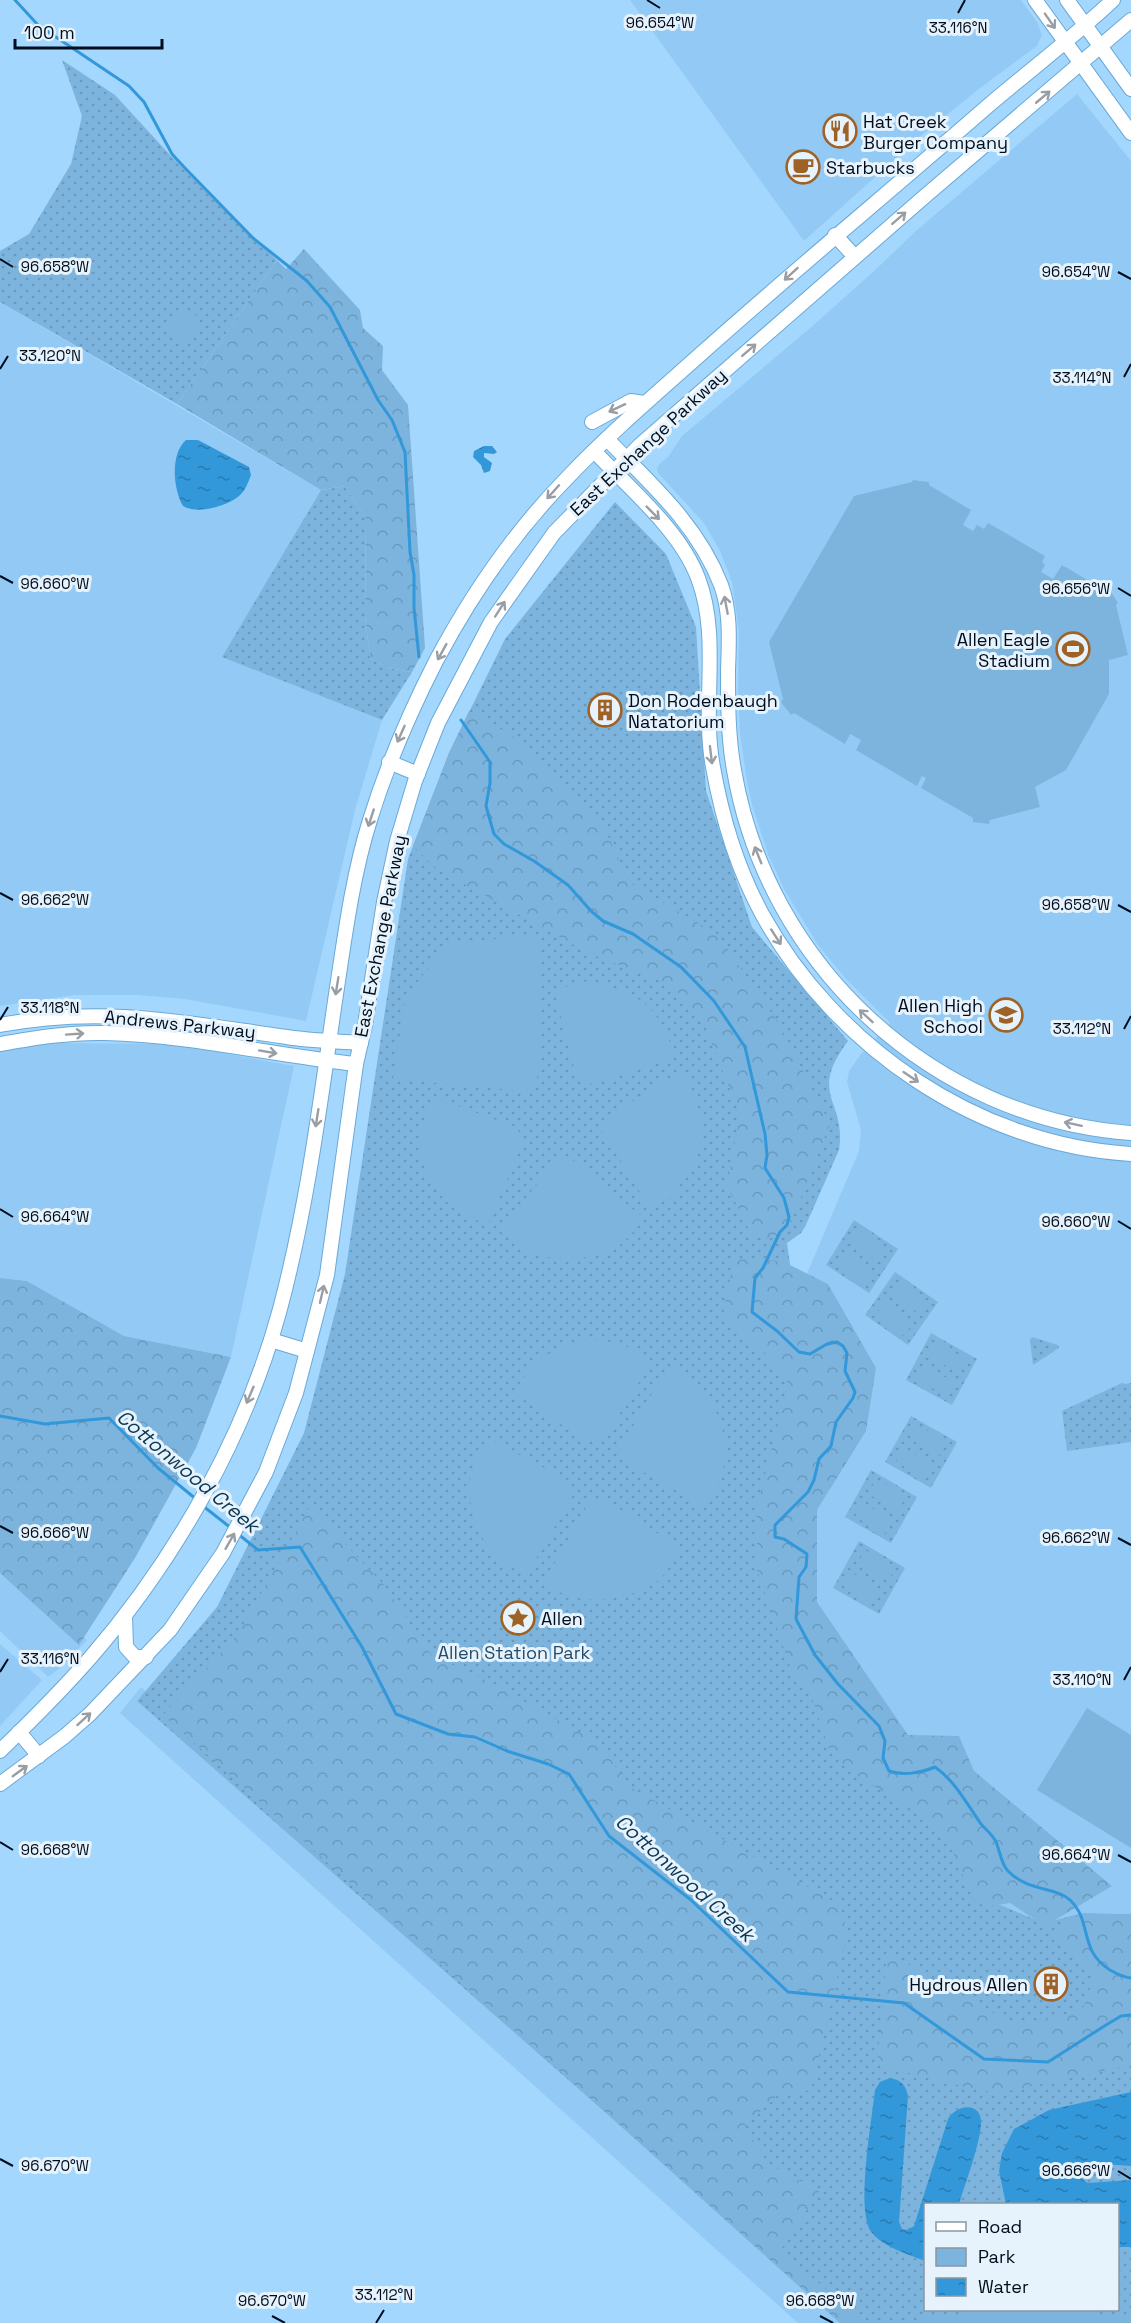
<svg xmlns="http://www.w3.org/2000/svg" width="1131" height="2323" viewBox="0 0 1131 2323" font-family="'Space Grotesk',sans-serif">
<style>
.built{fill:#93caf5}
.green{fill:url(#green-dots);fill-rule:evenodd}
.forest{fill:url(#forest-crowns)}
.pitch{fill:#7cb4de}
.water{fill:url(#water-ripples)}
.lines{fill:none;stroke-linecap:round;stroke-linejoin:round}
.stream{stroke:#3298d9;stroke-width:3}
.secondary-casing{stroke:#69a9d7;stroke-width:16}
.secondary{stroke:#fff;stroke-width:14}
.oneway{stroke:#999ea5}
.ticks{fill:none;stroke:#000d1d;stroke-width:2}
.labels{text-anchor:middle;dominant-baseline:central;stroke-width:6;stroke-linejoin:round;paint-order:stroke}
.poi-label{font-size:18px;fill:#000d1d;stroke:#e6f3fd;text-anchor:start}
.street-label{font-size:18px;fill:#000d1d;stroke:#e6f3fd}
.park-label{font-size:18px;fill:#254c68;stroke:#e6f3fd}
.water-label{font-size:20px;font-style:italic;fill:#0c3651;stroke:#e6f3fd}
.ticks-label{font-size:15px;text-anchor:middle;fill:#000d1d;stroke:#e6f3fd;stroke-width:6;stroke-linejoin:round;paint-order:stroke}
</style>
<defs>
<pattern id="green-dots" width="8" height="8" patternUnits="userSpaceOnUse" patternTransform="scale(1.5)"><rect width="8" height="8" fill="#7cb4de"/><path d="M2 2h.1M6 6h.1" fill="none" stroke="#699abe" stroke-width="1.8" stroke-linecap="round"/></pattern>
<pattern id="forest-crowns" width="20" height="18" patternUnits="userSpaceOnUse" patternTransform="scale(1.5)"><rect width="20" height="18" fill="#7cb4de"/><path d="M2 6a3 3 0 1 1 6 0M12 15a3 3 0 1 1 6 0" fill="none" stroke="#699abe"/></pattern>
<pattern id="water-ripples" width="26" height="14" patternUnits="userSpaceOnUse" patternTransform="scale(1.5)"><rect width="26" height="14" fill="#3298d9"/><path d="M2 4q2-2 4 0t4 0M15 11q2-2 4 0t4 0" fill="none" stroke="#287aaf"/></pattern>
</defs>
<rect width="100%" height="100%" fill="#a4d7fe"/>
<!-- built -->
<g class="built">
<polygon points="630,0 1021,0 1037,22 1042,35 1037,46 980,88 922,135 804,241"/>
<polygon points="1077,94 1131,161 1131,1914 1082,1913 1044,1923 998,1904 791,1589 800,1290 859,1151 861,1130 847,1082 849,1071 861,1054 890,1023 845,978 818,945 784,889 768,854 752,805 746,775 740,733 738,692 739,631 732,582 720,551 704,523 658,473 657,469 659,464 668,457 682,436 809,329 873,272 917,230"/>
<polygon points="0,302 321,490 223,657 382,720 355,810 306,1021 185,999 137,995 74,995 0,1006"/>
<polygon points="57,1043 173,1044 294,1066 231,1357 124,1336 27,1281 0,1278 0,1049"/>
<polygon points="0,1563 87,1640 64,1665 48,1677 0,1631"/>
<polygon points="0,1644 42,1680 0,1726"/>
<polygon points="141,1687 848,2323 798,2323 120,1713"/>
</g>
<!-- green -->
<g class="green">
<polygon points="62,60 115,95 170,155 277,260 177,404 0,302 0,251 29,234 71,164 82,116"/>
<polygon points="345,486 366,519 365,615 370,658 388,668 412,672 382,720 222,657 321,490"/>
<path d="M 615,502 L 666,554 L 696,627 L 706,791 L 752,927 L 848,1041 C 807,1096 847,1100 839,1150 L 805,1227 L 801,1233 L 787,1243 L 808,1390 L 791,1589 L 998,1904 L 1044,1923 L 1082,1913 L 1131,1914 L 1131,2323 L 845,2323 L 137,1701 L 217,1607 L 304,1433 L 345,1274 L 408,859 L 449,753 L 505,639 ZM 926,2204 L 1118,2204 L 1118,2310 L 926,2310 Z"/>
<polygon points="854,1220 898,1249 869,1293 826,1265"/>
<polygon points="895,1272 938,1302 908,1345 865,1315"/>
<polygon points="931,1333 977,1359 952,1405 906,1380"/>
<polygon points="1032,1337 1058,1345 1059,1348 1033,1365 1030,1340"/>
<polygon points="1122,1383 1125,1384 1131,1383 1131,1442 1067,1451 1062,1411"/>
<polygon points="911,1416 957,1442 931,1488 885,1462"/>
<polygon points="871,1470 917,1497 891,1543 845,1517"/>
<polygon points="859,1541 905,1568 879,1614 833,1588"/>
</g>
<!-- forest -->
<g class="forest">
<polygon points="304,249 360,310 363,328 383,346 382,370 408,405 425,648 412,672 388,668 370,658 365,615 366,519 345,486 321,490 177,404 277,260 286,269"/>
<polygon points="469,711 511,735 602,823 630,883 717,934 778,1022 830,1124 785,1238 753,1238 727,1186 740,1114 702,1019 671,985 588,953 437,869 413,846 449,753"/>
<polygon points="734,1259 782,1261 828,1284 876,1368 866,1431 817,1510 817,1602 908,1735 959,1736 974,1771 1112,1886 1045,1926 1010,1903 985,1907 973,1899 953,1852 930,1821 851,1772 829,1749 811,1695 795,1681 757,1570 757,1506 788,1383 767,1355 722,1320"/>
<polygon points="0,1278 27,1281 124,1336 231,1357 196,1448 135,1558 79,1645 0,1573"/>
<polygon points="312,1503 346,1545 386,1587 431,1655 492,1683 599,1743 630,1787 838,1904 848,1930 811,2090 778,2095 744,2127 769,2164 819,2191 781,2250 865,2323 840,2323 163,1715 238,1634"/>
<polygon points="1082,1913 1131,1916 1131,2065 1004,2092 981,2091 877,2065 887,1952 1013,2024 1062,2016 1084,2006 1094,1976 1079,1959 1054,1941 1051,1934"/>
</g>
<!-- pitch -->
<g class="pitch">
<circle cx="184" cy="326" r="16"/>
<polygon points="913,480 929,482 929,485 971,510 963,525 973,531 977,525 984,529 988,523 1045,556 1042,562 1045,565 1041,572 1053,579 1062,565 1106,591 1109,589 1118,603 1116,605 1128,655 1109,660 1109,694 1066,770 1035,787 1040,807 990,820 989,824 973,822 973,818 921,788 926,778 922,776 917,786 856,750 861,740 850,734 845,744 794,713 791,715 781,702 783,699 769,642 854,496 912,482"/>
<polygon points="539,936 539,1070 535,1085 524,1091 393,1079 406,995 451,942"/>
<path d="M 587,981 C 639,992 660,1006 675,1058 L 586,1085 L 577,1080 L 554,990 Z"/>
<polygon points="682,1070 687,1078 704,1123 698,1155 674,1195 650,1209 601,1129 604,1119"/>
<path d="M 432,1097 L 516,1127 L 524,1139 L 488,1225 C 479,1221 468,1217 458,1211 C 438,1198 420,1168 420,1143 C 420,1127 427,1111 432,1097 Z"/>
<path d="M 570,1158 L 645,1219 C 637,1227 628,1239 619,1246 C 596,1260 556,1262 531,1253 C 519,1248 510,1239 500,1231 L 556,1160 Z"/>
<polygon points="859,1230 887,1248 879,1262 850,1243"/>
<polygon points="845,1252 873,1271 864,1285 836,1266"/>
<polygon points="900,1281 928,1301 919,1314 891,1294"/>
<polygon points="884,1303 913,1323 904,1336 875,1316"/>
<path d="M 581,1340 C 609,1339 629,1344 652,1361 L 604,1440 L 587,1442 L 514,1393 C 531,1363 548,1350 581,1340 Z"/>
<polygon points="937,1343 967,1359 959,1373 929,1356"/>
<path d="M 668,1366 C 675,1370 686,1374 692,1380 C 731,1415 735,1466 706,1508 L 621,1459 L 620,1448 Z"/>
<polygon points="924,1366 954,1382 947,1396 917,1380"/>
<polygon points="917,1425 947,1441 939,1456 909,1439"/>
<path d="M 487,1438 L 569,1481 L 573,1495 L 526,1576 C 514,1569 502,1562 492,1551 C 474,1532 464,1493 473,1468 C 477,1457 482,1447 487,1438 Z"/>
<polygon points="904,1448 934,1465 926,1479 896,1462"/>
<polygon points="876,1479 906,1496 898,1511 868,1494"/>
<path d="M 605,1499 L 681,1549 C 674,1558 668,1571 660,1579 C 651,1587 638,1592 627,1595 C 596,1604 570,1600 543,1584 L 589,1502 Z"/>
<polygon points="863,1503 893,1520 885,1534 855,1517"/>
<polygon points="865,1550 896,1567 888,1581 857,1564"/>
<polygon points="852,1573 882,1590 874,1604 844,1587"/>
<polygon points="1087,1708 1131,1735 1131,1848 1037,1790"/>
<polygon points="971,2310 1091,2310 1108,2317 1131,2318 1131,2323 918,2323 921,2318 949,2317"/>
</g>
<!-- water -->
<g class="water">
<path d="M 186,440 L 198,440 L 249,467 L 251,475 C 248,483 245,491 239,496 C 227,506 197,515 183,506 C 173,489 170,454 186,440 Z"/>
<polygon points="484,446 492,446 497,452 494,454 484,453 484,457 492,463 490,471 484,473 481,465 473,457 474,451"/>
<path d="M 890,2078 C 901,2080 906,2085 908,2096 L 899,2222 L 902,2229 L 907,2230 L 914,2226 L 948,2119 C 957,2104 981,2102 981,2122 C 981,2142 965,2184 959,2204 L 926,2204 L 925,2261 C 908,2254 885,2248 872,2233 C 855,2212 872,2119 875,2090 L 880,2082 Z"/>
<path d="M 1131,2092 L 1131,2166 L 1090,2163 L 1080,2169 C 1079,2176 1082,2180 1088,2183 L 1131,2180 L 1131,2247 L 1118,2247 L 1118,2204 L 1006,2204 L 999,2171 L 1002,2153 L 1014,2129 L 1049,2110 Z"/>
</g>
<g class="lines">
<!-- stream -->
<g class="stream">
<polyline points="15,0 38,25 129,86 144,102 172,154 184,167 253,238 307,281 330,307 378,400 392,420 405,452 410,552 414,575 414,608 419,657"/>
<path d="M 461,720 L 490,762 L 490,783 L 486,806 L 494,834 L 504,844 L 534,861 L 568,885 L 591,911 L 603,921 L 633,934 L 681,967 L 714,1001 L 745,1047 L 765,1134 L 767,1155 L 765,1168 L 784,1198 L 789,1217 L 787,1225 L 780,1232 L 763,1268 L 755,1278 L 752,1312 L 777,1331 L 799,1352 L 810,1354 L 827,1344 L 837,1342 L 843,1346 L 847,1353 L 845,1371 L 855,1392 L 853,1398 L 836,1422 L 831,1446 L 819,1459 L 814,1480 L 808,1492 L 775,1525 L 775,1537 L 784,1539 L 807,1554 L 806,1567 L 799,1577 L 796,1619 L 815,1655 L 838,1684 L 879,1726 L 885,1741 L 883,1758 L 889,1771 C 903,1776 921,1773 935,1767 C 955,1781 967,1804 981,1824 C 986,1830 993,1835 996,1842 C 1000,1851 1001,1864 1008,1871 C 1027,1891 1056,1887 1070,1900 C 1093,1922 1078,1950 1110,1970 C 1117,1974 1123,1977 1131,1978"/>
<polyline points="0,1416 45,1424 109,1418 158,1468 196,1499"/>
<polyline points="203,1506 231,1528"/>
<polyline points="238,1534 258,1550 300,1547 362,1647 396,1714 448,1734 475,1737 507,1751 548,1764 569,1774 609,1836 691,1900 788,1992 904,2003 984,2059 1048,2062 1106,2025 1121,2016 1131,2015"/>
</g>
<defs>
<g id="secondary">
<polyline points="1035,0 1131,133"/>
<polyline points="1067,0 1131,89"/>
<polyline points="835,235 855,257"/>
<polyline points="592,422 631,401 644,403"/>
<path d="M 607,439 C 651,484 698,525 721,585 C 731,612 729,642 728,670 C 728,704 728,737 734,770 C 767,965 933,1119 1131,1133"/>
<path d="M 594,451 C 629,488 680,530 698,578 C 721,638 701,705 713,767 C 722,818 737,868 762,914 C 835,1047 978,1145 1131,1154"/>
<polyline points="389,762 418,774"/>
<path d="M 0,1025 C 104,1005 185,1023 287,1037 C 311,1041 336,1041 361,1043"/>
<path d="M 0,1044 C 35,1038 70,1032 105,1033 C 190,1035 272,1055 356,1064"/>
<polyline points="271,1340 307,1351"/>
<polyline points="125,1616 126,1647 135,1657 146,1657"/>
<polyline points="19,1732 39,1756"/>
<path d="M 0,1751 C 31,1721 62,1690 90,1658 C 176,1559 246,1435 280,1309 C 307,1208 320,1104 335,1001 C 344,942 352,877 370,820 C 387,765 410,712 436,661 C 471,595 516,530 568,477 C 610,433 657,393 703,352 C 797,268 894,188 989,105 C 1030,70 1074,37 1113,0"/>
<polyline points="0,1784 65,1736 90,1714 170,1630 223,1553 266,1472 296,1393 327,1275 356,1064 365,1025 384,902 397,841 415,781 438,723 491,622 554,533 640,445 924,197 1131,20"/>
</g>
</defs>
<!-- secondary casing -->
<use href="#secondary" class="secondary-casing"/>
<!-- secondary -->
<use href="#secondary" class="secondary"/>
</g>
<!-- one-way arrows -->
<defs><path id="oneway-shaft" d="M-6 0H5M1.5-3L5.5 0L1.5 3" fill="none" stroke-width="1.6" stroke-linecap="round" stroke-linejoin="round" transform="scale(1.5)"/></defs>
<g class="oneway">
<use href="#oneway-shaft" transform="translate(1050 21) rotate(55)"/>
<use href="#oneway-shaft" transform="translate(1043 97) rotate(-40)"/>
<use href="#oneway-shaft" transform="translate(899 218) rotate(-41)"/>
<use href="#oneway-shaft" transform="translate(791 274) rotate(138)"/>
<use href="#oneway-shaft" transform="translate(749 350) rotate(-41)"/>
<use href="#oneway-shaft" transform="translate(617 408) rotate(155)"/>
<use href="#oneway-shaft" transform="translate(553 492) rotate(132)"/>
<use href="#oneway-shaft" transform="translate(653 513) rotate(45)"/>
<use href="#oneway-shaft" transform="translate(726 605) rotate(-101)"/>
<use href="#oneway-shaft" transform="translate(500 609) rotate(-57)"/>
<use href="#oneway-shaft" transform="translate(442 652) rotate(119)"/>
<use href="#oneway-shaft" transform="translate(401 734) rotate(114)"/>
<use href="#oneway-shaft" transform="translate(711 755) rotate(83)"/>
<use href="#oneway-shaft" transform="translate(371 818) rotate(108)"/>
<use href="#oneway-shaft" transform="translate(758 855) rotate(-112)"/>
<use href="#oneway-shaft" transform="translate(776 937) rotate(57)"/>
<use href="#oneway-shaft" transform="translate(337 986) rotate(99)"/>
<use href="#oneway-shaft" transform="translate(866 1016) rotate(-137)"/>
<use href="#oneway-shaft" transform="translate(75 1034) rotate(-4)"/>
<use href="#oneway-shaft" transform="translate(268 1052) rotate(10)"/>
<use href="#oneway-shaft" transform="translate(911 1077) rotate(34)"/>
<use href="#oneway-shaft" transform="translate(317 1118) rotate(99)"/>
<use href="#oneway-shaft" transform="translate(1073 1124) rotate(-168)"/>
<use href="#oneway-shaft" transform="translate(322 1294) rotate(-77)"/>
<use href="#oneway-shaft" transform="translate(250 1395) rotate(113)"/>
<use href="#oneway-shaft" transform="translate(230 1541) rotate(-60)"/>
<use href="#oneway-shaft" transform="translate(84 1719) rotate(-42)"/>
<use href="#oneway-shaft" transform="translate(20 1771) rotate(-36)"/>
</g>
<!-- ticks -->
<path class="ticks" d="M 647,0 L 660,8M 958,13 L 965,0M 0,259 L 13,267M 1118,272 L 1131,279M 0,369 L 8,356M 1124,377 L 1131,364M 0,576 L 13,583M 1118,588 L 1131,596M 0,893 L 13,900M 1118,905 L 1131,912M 0,1020 L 8,1007M 1124,1029 L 1131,1016M 0,1209 L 13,1217M 1118,1221 L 1131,1229M 0,1526 L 13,1533M 1118,1538 L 1131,1545M 0,1672 L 8,1659M 1124,1680 L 1131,1667M 0,1842 L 13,1850M 1118,1855 L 1131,1862M 0,2159 L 13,2166M 1118,2171 L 1131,2179M 272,2316 L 285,2323M 820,2316 L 833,2323M 376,2323 L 384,2310"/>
<!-- icons -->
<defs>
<symbol id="restaurant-ring" viewBox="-11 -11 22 22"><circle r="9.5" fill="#e6f3fd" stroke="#9f6226" stroke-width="1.5"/><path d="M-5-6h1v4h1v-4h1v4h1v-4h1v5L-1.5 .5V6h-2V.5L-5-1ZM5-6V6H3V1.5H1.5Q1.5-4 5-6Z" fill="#9f6226"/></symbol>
<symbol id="cafe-ring" viewBox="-11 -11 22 22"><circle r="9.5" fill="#e6f3fd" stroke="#9f6226" stroke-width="1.5"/><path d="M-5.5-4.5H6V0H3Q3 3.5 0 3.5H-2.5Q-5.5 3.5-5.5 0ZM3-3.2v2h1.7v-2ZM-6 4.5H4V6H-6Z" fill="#9f6226"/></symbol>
<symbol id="stadium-ring" viewBox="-11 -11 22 22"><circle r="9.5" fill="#e6f3fd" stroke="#9f6226" stroke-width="1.5"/><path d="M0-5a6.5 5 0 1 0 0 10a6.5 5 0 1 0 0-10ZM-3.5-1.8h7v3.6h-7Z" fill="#9f6226"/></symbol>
<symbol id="building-ring" viewBox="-11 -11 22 22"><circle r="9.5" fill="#e6f3fd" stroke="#9f6226" stroke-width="1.5"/><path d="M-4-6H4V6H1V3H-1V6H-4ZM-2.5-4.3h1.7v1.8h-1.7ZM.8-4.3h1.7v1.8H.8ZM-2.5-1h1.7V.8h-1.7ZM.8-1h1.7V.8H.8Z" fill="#9f6226"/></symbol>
<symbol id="school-ring" viewBox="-11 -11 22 22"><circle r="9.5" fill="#e6f3fd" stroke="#9f6226" stroke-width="1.5"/><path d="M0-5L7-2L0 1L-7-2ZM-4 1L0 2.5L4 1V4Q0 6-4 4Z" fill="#9f6226"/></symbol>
<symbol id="sight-ring" viewBox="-11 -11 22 22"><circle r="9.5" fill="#e6f3fd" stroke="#9f6226" stroke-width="1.5"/><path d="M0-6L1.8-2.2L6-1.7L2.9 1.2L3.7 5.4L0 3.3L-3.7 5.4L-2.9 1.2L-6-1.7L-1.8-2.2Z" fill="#9f6226"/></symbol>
</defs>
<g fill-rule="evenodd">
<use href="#restaurant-ring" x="821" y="112" width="38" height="38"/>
<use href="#cafe-ring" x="784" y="148" width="38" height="38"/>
<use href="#stadium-ring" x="1054" y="630" width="38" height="38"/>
<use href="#building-ring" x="586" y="691" width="38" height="38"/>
<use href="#school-ring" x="987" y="996" width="38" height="38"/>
<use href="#sight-ring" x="499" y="1599" width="38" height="38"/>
<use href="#building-ring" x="1032" y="1965" width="38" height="38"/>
</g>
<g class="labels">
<!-- poi labels -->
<g class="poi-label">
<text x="863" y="121">Hat Creek<tspan x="863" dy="21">Burger Company</tspan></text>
<text x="826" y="167">Starbucks</text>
<text x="1050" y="639" text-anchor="end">Allen Eagle<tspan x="1050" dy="21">Stadium</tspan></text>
<text x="628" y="700">Don Rodenbaugh<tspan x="628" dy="21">Natatorium</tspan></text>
<text x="983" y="1005" text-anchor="end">Allen High<tspan x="983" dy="21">School</tspan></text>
<text x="541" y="1618">Allen</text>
<text x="1028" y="1984" text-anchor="end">Hydrous Allen</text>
</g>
<!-- street labels -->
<g class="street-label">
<text transform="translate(648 442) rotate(-43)">East Exchange Parkway</text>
<text transform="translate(380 936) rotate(-79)">East Exchange Parkway</text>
<text transform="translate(180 1024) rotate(6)">Andrews Parkway</text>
</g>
<!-- park labels -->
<g class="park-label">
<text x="514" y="1652">Allen Station Park</text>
</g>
<!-- water labels -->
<g class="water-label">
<text transform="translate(188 1471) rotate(40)">Cottonwood Creek</text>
<text transform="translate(685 1878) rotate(42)">Cottonwood Creek</text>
</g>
</g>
<g class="ticks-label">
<text x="660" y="28">96.654°W</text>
<text x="958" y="33">33.116°N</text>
<text x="55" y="272">96.658°W</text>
<text x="1076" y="277">96.654°W</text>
<text x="50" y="361">33.120°N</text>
<text x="1082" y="383">33.114°N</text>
<text x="55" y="589">96.660°W</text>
<text x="1076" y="594">96.656°W</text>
<text x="55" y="905">96.662°W</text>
<text x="1076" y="910">96.658°W</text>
<text x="50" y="1013">33.118°N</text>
<text x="1082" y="1034">33.112°N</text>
<text x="55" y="1222">96.664°W</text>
<text x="1076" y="1227">96.660°W</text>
<text x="55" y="1538">96.666°W</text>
<text x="1076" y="1543">96.662°W</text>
<text x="50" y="1664">33.116°N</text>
<text x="1082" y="1685">33.110°N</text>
<text x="55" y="1855">96.668°W</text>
<text x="1076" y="1860">96.664°W</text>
<text x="55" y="2171">96.670°W</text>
<text x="1076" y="2176">96.666°W</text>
<text x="384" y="2300">33.112°N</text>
<text x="272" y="2306">96.670°W</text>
<text x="820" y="2306">96.668°W</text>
</g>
<!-- legend -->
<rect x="924" y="2203" width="195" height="108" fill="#e6f3fd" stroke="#8a97a3" stroke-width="1.5"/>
<rect x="936" y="2222" width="30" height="9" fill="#ffffff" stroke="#8a97a3" stroke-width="1.5"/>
<text x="978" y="2233" font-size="18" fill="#000d1d">Road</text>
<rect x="936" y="2248" width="30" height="18" fill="#7cb4de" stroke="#8a97a3" stroke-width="1.5"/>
<text x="978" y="2263" font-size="18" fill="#000d1d">Park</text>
<rect x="936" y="2278" width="30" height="18" fill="url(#water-ripples)" stroke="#8a97a3" stroke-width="1.5"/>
<text x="978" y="2293" font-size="18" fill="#000d1d">Water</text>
<!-- scale -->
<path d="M15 39v9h147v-9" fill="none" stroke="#000d1d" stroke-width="3"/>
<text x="24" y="39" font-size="18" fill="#000d1d" stroke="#e6f3fd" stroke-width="4.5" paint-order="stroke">100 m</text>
</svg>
